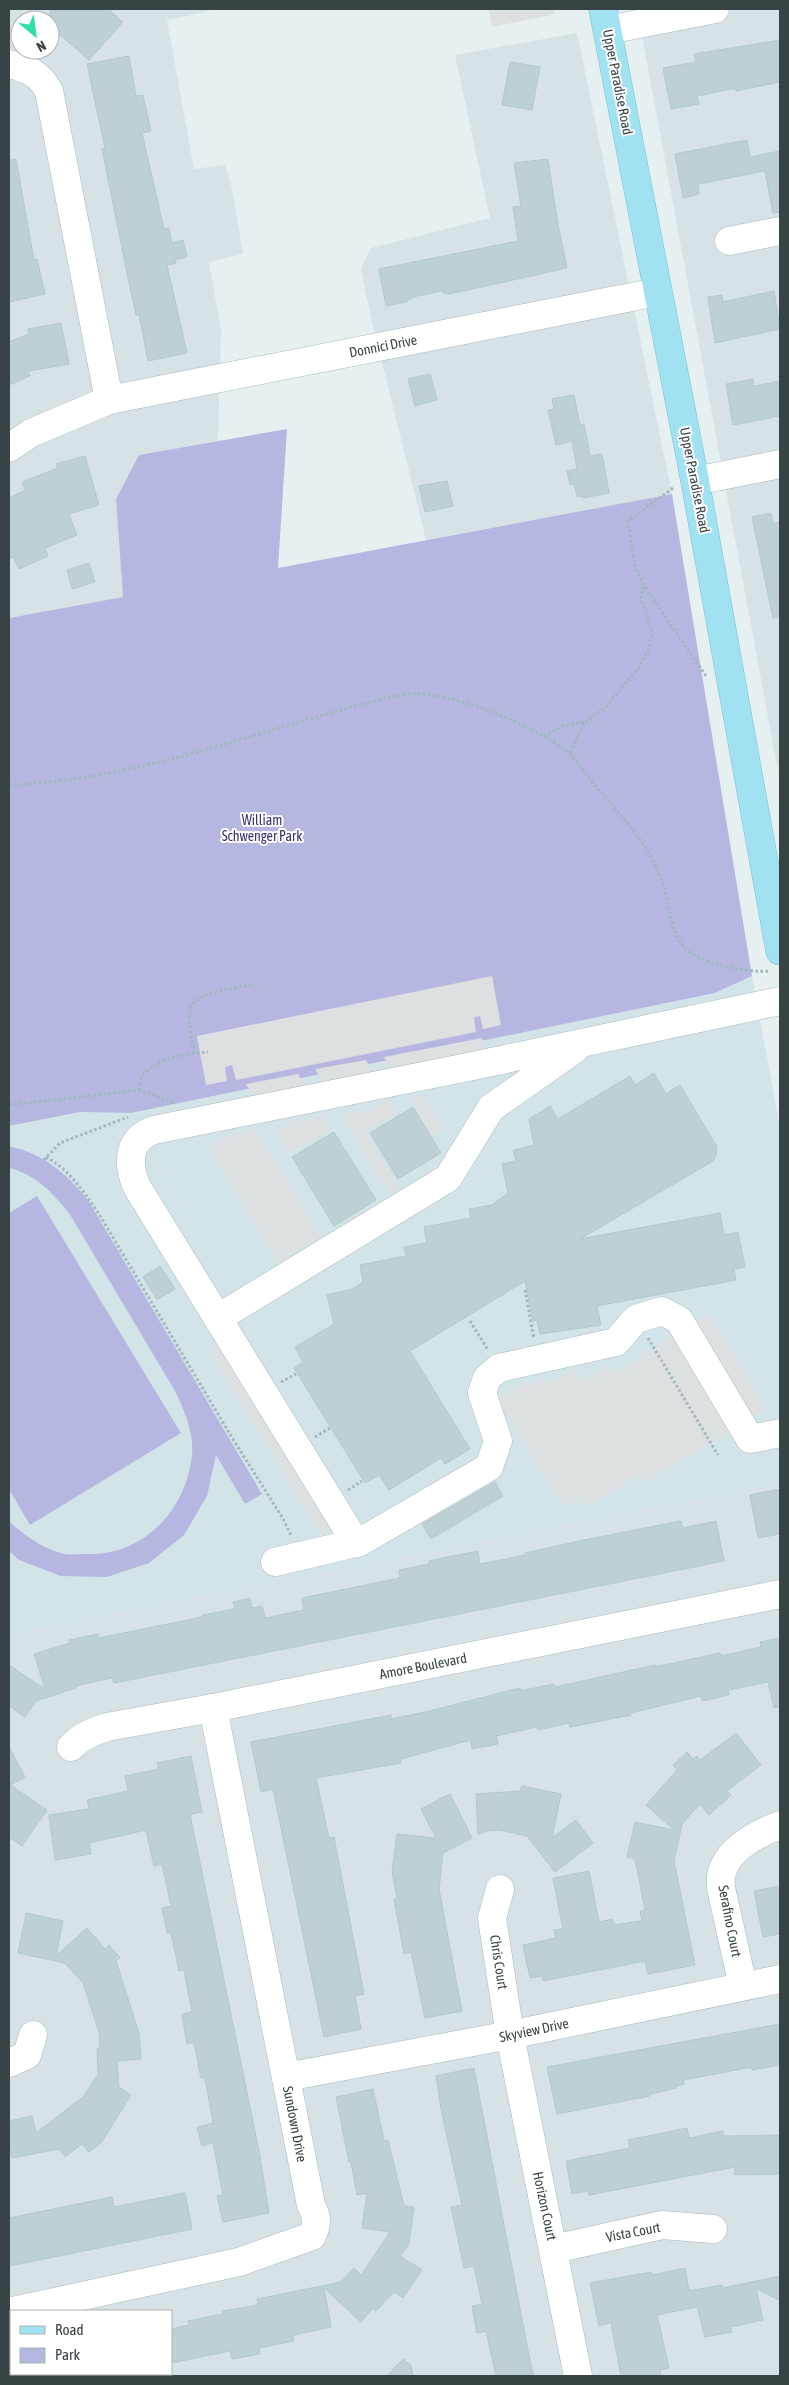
<svg xmlns="http://www.w3.org/2000/svg" width="789" height="2385" viewBox="0 0 789 2385" font-family="'Asap Condensed',sans-serif">
<style>
.residential{fill:#d6e2e5;fill-rule:evenodd}
.education{fill:#d3e4e9}
.green{fill:#b5b7e1}
.parking{fill:#dce0e0}
.building{fill:#bed0d2;stroke:#b2c9cc}
.lines{fill:none;stroke-linecap:round;stroke-linejoin:round}
.minor-casing{stroke:#abb9bc;stroke-width:29}
.major-casing{stroke:#71c3d5;stroke-width:29}
.path{stroke:#9eb8bc;stroke-width:3;stroke-dasharray:2.5 2.5;stroke-linecap:butt}
.minor{stroke:#fff;stroke-width:28}
.major{stroke:#a0e1f2;stroke-width:28}
.labels{text-anchor:middle;dominant-baseline:central;stroke-width:4;stroke-linejoin:round;paint-order:stroke}
.street-label{font-size:14px;fill:#374344;stroke:#fff}
.park-label{font-size:14px;fill:#38316f;stroke:#fff}
</style>
<rect width="100%" height="100%" fill="#e7f0f1"/>
<!-- residential -->
<g class="residential">
<path d="M 9,9 L 218,9 L 167,20 L 194,169 L 225,165 L 231,184 L 243,254 L 209,262 L 221,331 L 218,441 L 139,455 L 116,499 L 123,597 L 9,618 ZM 20,20 L 50,20 L 50,50 L 20,50 Z"/>
<polygon points="637,9 780,9 780,782"/>
<polygon points="577,33 672,494 426,540 371,318 361,269 371,248 490,218 455,55"/>
<path d="M 780,1483 L 780,2376 L 9,2376 L 9,1634 ZM 11,2311 L 171,2311 L 171,2374 L 11,2374 Z"/>
</g>
<!-- education -->
<polygon class="education" points="752,976 780,1127 780,1483 9,1634 9,1126 80,1112 131,1113 715,993"/>
<!-- green -->
<g class="green">
<polygon points="287,429 278,568 672,494 752,976 715,993 131,1113 80,1112 9,1126 9,618 123,597 116,499 139,455"/>
<path d="M 9,1146 C 44,1154 66,1173 88,1200 L 262,1494 L 245,1504 L 216,1455 L 207,1496 L 184,1535 L 149,1563 L 107,1577 L 61,1576 L 19,1560 L 9,1551 L 9,1521 C 25,1536 42,1548 64,1554 C 71,1555 80,1554 87,1554 C 144,1556 187,1509 192,1454 C 194,1432 184,1410 175,1391 L 69,1213 C 53,1193 35,1174 9,1168 Z"/>
<polygon points="37,1196 181,1433 30,1525 9,1489 9,1213"/>
</g>
<!-- parking -->
<g class="parking">
<polygon points="488,9 554,9 555,14 492,27"/>
<polygon points="492,976 501,1025 483,1029 480,1016 474,1017 476,1032 236,1080 232,1065 225,1067 227,1081 206,1085 197,1036"/>
<polygon points="482,1038 484,1052 392,1071 384,1057"/>
<polygon points="366,1060 373,1072 323,1083 315,1069"/>
<polygon points="298,1074 306,1087 255,1097 246,1084"/>
<polygon points="422,1094 444,1129 432,1136 411,1101"/>
<polygon points="389,1099 398,1113 366,1132 399,1188 389,1194 342,1117 357,1108 362,1116"/>
<polygon points="321,1113 331,1130 290,1155 276,1132 302,1116 306,1122"/>
<polygon points="254,1127 321,1236 278,1262 208,1148 236,1131 239,1136"/>
<polygon points="709,1314 767,1409 645,1483 640,1475 585,1508 579,1498 563,1507 497,1398 526,1381 529,1386 543,1378 547,1384 573,1369 580,1381 607,1365 612,1373"/>
<polygon points="221,1341 334,1527 319,1536 317,1528 208,1350"/>
</g>
<!-- building -->
<g class="building">
<polygon points="50,9 108,9 123,22 89,60 50,26"/>
<polygon points="780,40 780,82 736,91 736,88 697,96 699,104 671,109 663,68 696,62 694,54"/>
<polygon points="129,56 136,96 143,95 151,131 142,133 164,229 169,228 172,243 183,240 187,257 175,260 176,263 167,265 187,353 148,361 139,314 136,315 128,278 102,149 105,148 87,64"/>
<polygon points="510,62 540,67 532,110 502,105"/>
<polygon points="747,140 750,157 780,151 780,212 773,213 765,171 698,184 699,194 683,198 675,154"/>
<polygon points="16,159 34,260 37,259 45,294 9,302 9,160"/>
<polygon points="548,159 558,225 567,268 468,290 448,294 443,293 442,291 417,296 405,302 386,306 379,269 518,241 513,207 521,206 514,163"/>
<polygon points="774,291 780,329 715,343 708,297 722,295 723,302"/>
<polygon points="61,323 69,364 28,371 30,376 9,385 9,342 29,334 28,329"/>
<polygon points="430,374 437,400 415,406 408,379"/>
<polygon points="753,379 754,386 780,381 780,416 733,425 726,384"/>
<polygon points="574,395 580,425 584,424 590,456 602,454 609,493 583,498 582,496 577,497 574,484 570,485 567,471 577,469 572,441 556,445 548,410 554,409 552,399"/>
<polygon points="85,456 99,505 69,514 77,535 45,548 48,556 19,569 13,557 9,559 9,498 25,490 22,482 58,468 56,464"/>
<polygon points="447,481 453,506 425,512 419,486"/>
<polygon points="771,513 773,524 780,522 780,617 773,618 752,517"/>
<polygon points="89,563 95,582 72,589 67,570"/>
<polygon points="654,1073 666,1094 680,1085 717,1147 716,1155 713,1161 580,1239 720,1213 724,1235 738,1232 745,1267 734,1269 736,1280 597,1306 601,1325 540,1334 537,1320 533,1321 525,1281 410,1351 470,1449 445,1464 441,1458 389,1490 379,1475 365,1483 294,1368 303,1362 295,1347 334,1324 327,1295 353,1289 363,1282 360,1265 406,1256 404,1247 427,1243 424,1227 471,1218 469,1209 492,1205 508,1193 502,1164 516,1161 513,1150 534,1145 529,1119 550,1106 558,1119 630,1076 635,1085"/>
<polygon points="413,1107 441,1153 398,1179 370,1133"/>
<polygon points="334,1132 376,1200 334,1226 292,1157"/>
<polygon points="160,1266 175,1289 157,1300 143,1277"/>
<polygon points="495,1482 503,1496 431,1539 422,1524"/>
<polygon points="780,1489 780,1534 758,1538 750,1495"/>
<polygon points="681,1521 683,1528 716,1521 724,1561 114,1683 112,1678 75,1686 76,1688 36,1701 25,1717 9,1706 9,1665 45,1689 34,1654 70,1643 69,1640 98,1634 99,1638 202,1617 202,1615 235,1609 233,1602 250,1598 252,1608 262,1606 265,1618 304,1610 302,1598 400,1578 399,1570 429,1564 429,1561 443,1558 478,1551 480,1564 525,1555 525,1553 584,1540"/>
<polygon points="780,1638 780,1707 774,1708 768,1682 728,1690 729,1695 702,1701 701,1696 630,1713 631,1715 570,1727 569,1723 538,1730 537,1727 496,1736 498,1744 472,1749 471,1740 400,1759 401,1763 316,1778 329,1838 334,1837 364,1994 355,1996 361,2029 324,2037 273,1789 261,1792 251,1742 391,1715 391,1719 425,1712 520,1688 520,1691 554,1684 555,1687 655,1665 655,1667 720,1653 721,1656 761,1647 760,1642"/>
<polygon points="736,1733 761,1765 727,1791 731,1795 709,1815 700,1804 682,1824 674,1861 695,1965 648,1974 645,1961 543,1981 542,1976 530,1978 523,1945 556,1938 554,1930 563,1929 553,1878 589,1871 599,1922 612,1919 614,1925 642,1921 640,1911 645,1910 635,1859 627,1857 635,1822 674,1830 646,1805 677,1770 673,1765 687,1752 693,1759 697,1756 700,1760"/>
<polygon points="9,1747 25,1777 10,1785 47,1810 22,1846 9,1837"/>
<polygon points="191,1756 202,1812 190,1814 259,2151 269,2213 223,2222 217,2196 223,2195 213,2143 202,2146 197,2127 213,2123 205,2078 201,2078 194,2042 187,2044 182,2014 192,2012 184,1970 179,1971 171,1933 167,1933 162,1908 171,1906 162,1864 154,1866 146,1830 89,1843 91,1854 55,1860 49,1815 89,1809 87,1800 128,1791 125,1776 159,1769 157,1763"/>
<polygon points="522,1786 561,1794 552,1838 576,1820 593,1843 555,1872 527,1836 499,1830 486,1831 478,1835 476,1794 520,1791"/>
<polygon points="450,1794 472,1838 443,1853 439,1889 462,2011 425,2018 411,1952 404,1954 394,1899 397,1898 392,1872 397,1834 436,1838 421,1809"/>
<polygon points="780,1886 780,1934 763,1937 754,1891"/>
<polygon points="26,1913 63,1921 56,1956 87,1928 105,1949 109,1945 120,1958 116,1961 139,2033 141,2059 117,2061 119,2087 131,2095 101,2143 89,2152 82,2144 65,2157 59,2149 12,2158 9,2144 9,2121 32,2116 36,2133 84,2096 98,2074 97,2048 100,2048 99,2032 83,1983 65,1963 18,1953"/>
<polygon points="780,2024 780,2065 752,2070 752,2067 683,2080 684,2084 676,2086 676,2088 650,2094 650,2096 557,2114 547,2067"/>
<polygon points="474,2068 530,2361 534,2376 496,2376 486,2331 477,2333 472,2306 482,2304 474,2266 464,2268 451,2207 462,2205 441,2109 436,2076"/>
<polygon points="373,2089 384,2141 388,2140 404,2206 414,2207 409,2244 400,2256 422,2270 403,2298 394,2292 376,2311 373,2308 361,2322 324,2288 331,2327 293,2335 294,2341 259,2348 260,2354 232,2359 230,2351 171,2363 171,2329 189,2325 188,2321 223,2314 223,2311 258,2305 257,2299 341,2282 354,2268 361,2275 390,2232 362,2228 367,2193 357,2195 351,2162 349,2162 336,2097"/>
<polygon points="687,2128 689,2138 723,2131 724,2136 780,2135 780,2174 735,2175 735,2167 589,2195 588,2191 572,2194 566,2161 630,2148 628,2140"/>
<polygon points="185,2193 192,2229 9,2266 9,2218 112,2197 114,2207"/>
<polygon points="685,2268 689,2291 722,2285 723,2288 780,2276 780,2301 756,2288 763,2320 731,2327 732,2332 705,2337 697,2307 657,2315 669,2368 660,2370 661,2376 621,2376 611,2323 599,2326 590,2283 651,2272 652,2275"/>
<polygon points="403,2359 411,2365 413,2376 387,2376"/>
</g>
<g class="lines">
<defs>
<g id="minor">
<polyline points="608,30 715,9"/>
<path d="M 9,64 C 28,69 39,73 49,91 L 109,400"/>
<polyline points="729,241 780,231"/>
<polyline points="9,448 31,433 109,400 657,292"/>
<polyline points="695,481 780,464"/>
<polyline points="218,1318 448,1178 491,1108 575,1049"/>
<path d="M 356,1543 L 137,1187 C 127,1164 127,1139 154,1130 L 468,1067 L 780,1001"/>
<polyline points="275,1562 360,1542 489,1467 498,1441 482,1393 487,1378 499,1368 616,1342 636,1319 662,1311 679,1320 750,1439 780,1433"/>
<path d="M 71,1747 C 80,1737 94,1731 107,1727 L 213,1708 L 780,1594"/>
<polyline points="500,1889 492,1918 510,2035 578,2376"/>
<path d="M 743,1986 L 721,1888 C 721,1883 720,1876 722,1872 C 729,1848 759,1833 780,1825"/>
<polyline points="9,2063 27,2055 33,2035"/>
<polyline points="286,2077 510,2035 780,1979"/>
<polyline points="554,2249 662,2225 713,2229"/>
<path d="M 13,2311 L 239,2262 L 312,2236 C 318,2223 317,2217 311,2205 L 213,1708"/>
</g>
<polyline id="major" points="603,9 695,481 780,951"/>
</defs>
<!-- minor casing -->
<use href="#minor" class="minor-casing"/>
<!-- major casing -->
<use href="#major" class="major-casing"/>
<!-- path -->
<g class="path">
<polyline points="673,488 628,521 635,567 644,586 706,676"/>
<polyline points="544,736 562,726 585,722"/>
<polyline points="570,753 585,722 606,707 639,667 649,649 652,633 641,598 644,586"/>
<path d="M 9,785 C 98,781 177,759 262,733 C 297,723 331,712 367,703 C 385,698 406,692 425,694 C 457,697 499,714 528,728 C 542,735 559,743 570,755 C 581,765 589,779 599,790 C 623,818 648,844 661,878 C 670,900 668,928 684,947 C 699,964 748,973 770,971"/>
<path d="M 194,1053 C 193,1042 188,1026 189,1014 C 193,990 234,989 253,984"/>
<path d="M 139,1090 C 140,1085 141,1078 144,1074 C 157,1058 189,1053 208,1052"/>
<polyline points="9,1105 139,1090 175,1103"/>
<path d="M 46,1157 C 70,1170 84,1192 99,1214 L 231,1436 L 282,1517 L 292,1537"/>
<polyline points="44,1160 60,1143 128,1117"/>
<polyline points="525,1290 534,1339"/>
<polyline points="470,1321 488,1350"/>
<polyline points="648,1338 718,1455"/>
<polyline points="281,1382 296,1374"/>
<polyline points="315,1437 330,1428"/>
<polyline points="348,1490 362,1481"/>
</g>
<!-- minor -->
<use href="#minor" class="minor"/>
<!-- major -->
<use href="#major" class="major"/>
</g>
<g class="labels">
<!-- street labels -->
<g class="street-label">
<text transform="translate(618 82) rotate(79)">Upper Paradise Road</text>
<text transform="translate(383 346) rotate(-11)">Donnici Drive</text>
<text transform="translate(695 480) rotate(79)">Upper Paradise Road</text>
<text transform="translate(423 1666) rotate(-11)">Amore Boulevard</text>
<text transform="translate(730 1921) rotate(79)">Serafino Court</text>
<text transform="translate(499 1962) rotate(81)">Chris Court</text>
<text transform="translate(534 2030) rotate(-12)">Skyview Drive</text>
<text transform="translate(295 2124) rotate(79)">Sundown Drive</text>
<text transform="translate(545 2206) rotate(78)">Horizon Court</text>
<text transform="translate(633 2232) rotate(-11)">Vista Court</text>
</g>
<!-- park labels -->
<g class="park-label">
<text x="262" y="820">William<tspan x="262" dy="16">Schwenger Park</tspan></text>
</g>
</g>
<!-- border -->
<rect width="789" height="2385" fill="none" stroke="#374344" stroke-width="20"/>
<!-- legend -->
<rect x="10" y="2310" width="162" height="65" fill="#ffffff" stroke="#afb4b4"/>
<rect x="20" y="2326" width="25" height="8" fill="#a0e1f2" stroke="#afb4b4"/>
<text x="55" y="2335" font-size="15" fill="#374344">Road</text>
<rect x="20" y="2348" width="25" height="15" fill="#b5b7e1" stroke="#afb4b4"/>
<text x="55" y="2360" font-size="15" fill="#374344">Park</text>
<!-- north arrow -->
<g transform="translate(35 35) rotate(151)"><circle r="24" fill="#ffffff" stroke="#afb4b4"/>
<path d="M0-4L9 19L0 12L-9 19Z" fill="#2fe1a0"/>
<text y="-8" font-size="14" font-weight="bold" text-anchor="middle" fill="#374344">N</text>
</g>
</svg>
